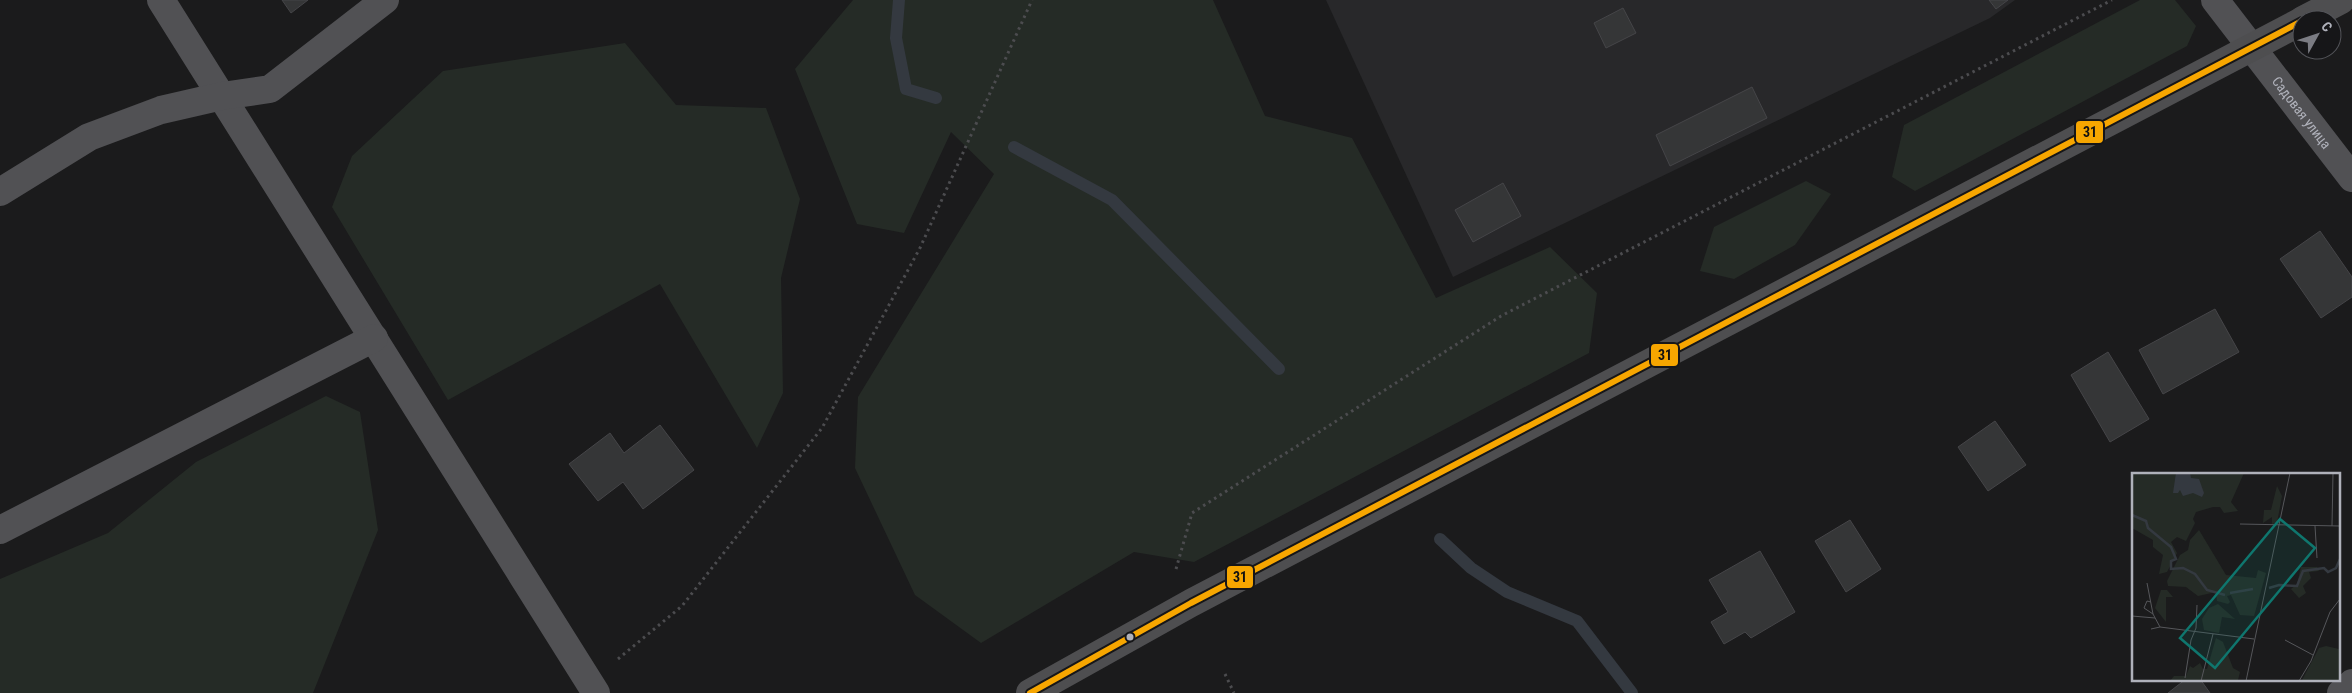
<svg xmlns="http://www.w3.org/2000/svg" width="2352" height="693" viewBox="0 0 2352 693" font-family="'Roboto Condensed',sans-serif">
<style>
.built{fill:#28282a}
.green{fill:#252b26}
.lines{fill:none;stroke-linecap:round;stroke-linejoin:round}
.stream{stroke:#343940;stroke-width:12}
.building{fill:#353637;stroke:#454548}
.path{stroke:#4c4c4f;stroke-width:3;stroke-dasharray:2.5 4;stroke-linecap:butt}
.minor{stroke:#515154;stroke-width:28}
.major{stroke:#4e4e50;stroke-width:28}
.bus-1-casing{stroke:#161618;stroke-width:10}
.bus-1{stroke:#f7a600;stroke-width:6}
.bus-dot{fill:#afb1ba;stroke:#161618;stroke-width:2}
.labels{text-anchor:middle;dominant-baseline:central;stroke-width:4;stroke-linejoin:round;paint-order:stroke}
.street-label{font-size:14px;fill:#afb1ba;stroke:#161618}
.inset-river{fill:none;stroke:#343940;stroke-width:2.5}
.inset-road{fill:none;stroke:#56575b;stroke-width:1}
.view{fill:#0f766e;fill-opacity:0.15;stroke:#0f766e;stroke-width:2.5}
.inset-edge{fill:none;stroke:#afb1ba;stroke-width:2.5}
.line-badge{stroke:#161618;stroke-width:2}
.pale-badge-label{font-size:14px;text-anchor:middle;font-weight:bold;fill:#111}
</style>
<rect width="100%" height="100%" fill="#1b1b1c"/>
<!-- built -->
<polygon class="built" points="1326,0 2015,0 1990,18 1453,277"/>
<!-- green -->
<g class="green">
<polygon points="853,0 1213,0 1265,116 1352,138 1436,298 1550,247 1597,293 1589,353 1194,562 1134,552 981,643 915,595 855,468 858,397 994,174 951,132 904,233 857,224 795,69"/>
<polygon points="2140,0 2175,0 2196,26 2187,46 1915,191 1892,177 1904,125"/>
<polygon points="625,43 676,105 766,108 800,199 781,278 783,393 757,448 660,284 448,400 332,207 352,156 443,71"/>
<polygon points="1806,181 1831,194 1795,245 1734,279 1700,271 1714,227"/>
<polygon points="326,396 360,412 378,530 313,693 0,693 0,579 108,533 196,462"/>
</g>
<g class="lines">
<!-- stream -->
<g class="stream">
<polyline points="899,0 896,38 906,89 936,98"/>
<polyline points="1014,147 1112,200 1279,369"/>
<polyline points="1440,539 1471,568 1507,592 1577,621 1632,693"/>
</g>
</g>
<!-- building -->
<g class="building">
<polygon points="282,0 308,0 291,13"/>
<polygon points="1989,0 2008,0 1996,9"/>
<polygon points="1623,8 1636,33 1606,48 1594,23"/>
<polygon points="1752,87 1767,118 1670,166 1656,135"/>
<polygon points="1503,183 1521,216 1473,242 1455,210"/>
<polygon points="2320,231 2352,277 2352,297 2321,318 2280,259"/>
<polygon points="2215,309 2239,352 2163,394 2139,350"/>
<polygon points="2108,352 2149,419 2110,442 2071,375"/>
<polygon points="1995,421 2026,465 1988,491 1958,447"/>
<polygon points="660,425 694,470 643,509 623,482 598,501 569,464 610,433 624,453"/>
<polygon points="1850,520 1881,569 1846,592 1815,541"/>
<polygon points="1760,551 1795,612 1751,638 1745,632 1724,644 1711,622 1728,612 1709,580"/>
<polygon points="2186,679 2200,679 2210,693 2168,693"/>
</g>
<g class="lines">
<!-- path -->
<g class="path">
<polyline points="1176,569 1192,513 1501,316 2112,0"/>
<polyline points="618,659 682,606 822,428 920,248 1032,0"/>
<polyline points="1225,674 1234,693"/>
</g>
<!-- minor -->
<g class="minor">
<polyline points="161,0 596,693"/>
<path id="s1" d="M 2215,0 L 2352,178"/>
<polyline points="0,192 89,137 161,110 222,96 270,89 385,0"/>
<polyline points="0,530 374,338"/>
<polyline points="2341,693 2352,683"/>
</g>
<!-- major -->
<g class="major">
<polyline points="2303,20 2341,0"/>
<polyline points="1030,693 1191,603 2302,21"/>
</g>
<defs>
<polyline id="bus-1" points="1030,693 1191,603 2302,21"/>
</defs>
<!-- bus-1 casing -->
<use href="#bus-1" class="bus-1-casing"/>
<!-- bus-1 -->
<use href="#bus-1" class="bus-1"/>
</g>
<!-- markers -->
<circle class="bus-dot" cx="1130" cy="637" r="4.5"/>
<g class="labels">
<!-- street labels -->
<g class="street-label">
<text stroke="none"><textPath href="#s1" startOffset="142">Садовая улица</textPath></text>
</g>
</g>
<!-- overview -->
<g transform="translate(2132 473)">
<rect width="208" height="208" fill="#1b1b1c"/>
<path d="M 0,0 L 112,0 L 99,29 L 106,38 L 92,40 L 88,34 L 81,34 L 64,39 L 61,46 L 63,50 L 54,68 L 45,64 L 39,69 L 45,80 L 35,99 L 27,101 L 31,82 L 21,74 L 21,67 L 0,55 ZM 145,13 L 150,23 L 145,50 L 140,51 L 140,44 L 131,50 L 132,37 L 139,37 ZM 67,57 L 94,102 L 124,105 L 126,97 L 134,100 L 122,143 L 108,142 L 99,122 L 95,123 L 98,129 L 96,131 L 85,128 L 84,119 L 66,123 L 54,114 L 36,113 L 35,108 L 48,82 L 56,77 L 58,67 ZM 169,94 L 185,94 L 187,98 L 177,99 L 179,105 L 171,113 L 174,120 L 167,125 L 159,116 L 165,111 ZM 29,117 L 35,117 L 41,124 L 34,124 L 34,149 L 23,135 ZM 86,131 L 103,146 L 90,144 L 87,160 L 72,157 L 70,146 L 77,135 ZM 84,165 L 91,169 L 101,195 L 108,199 L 106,207 L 38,208 L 42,203 L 54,203 L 58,193 L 61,195 L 68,190 L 71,196 L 75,196 ZM 194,173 L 207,176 L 207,207 L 170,207 L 187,175 Z" fill="#252b26"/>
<path d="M 44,0 L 58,0 L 59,5 L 67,6 L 72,20 L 70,24 L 61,20 L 51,23 L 48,17 L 46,20 L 41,20 Z" fill="#343940"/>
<path class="inset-river" d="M 0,42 L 14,48 L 16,55 L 39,74 L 44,86 L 39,88 L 39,96 L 51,95 L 63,101 L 75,117 L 93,122M 137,115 L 147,112 L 165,113 L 171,98 L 192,95 L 196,99 L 204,95 L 208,86M 98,120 L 121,116"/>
<path class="inset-road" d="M 108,51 L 208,53M 183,53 L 185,85M 200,53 L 201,0M 15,110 L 21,141 L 28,154M 19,129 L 15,128 L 12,135 L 21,141M 0,143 L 23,145M 19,156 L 28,154 L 122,166M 153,167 L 181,182M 53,205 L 59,167 L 64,155 L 65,132M 69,208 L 81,161M 114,208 L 158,0M 167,208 L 179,188 L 198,139 L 208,126"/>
<path class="view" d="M 148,46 L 183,75 L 83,195 L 48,165 Z"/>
<rect width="208" height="208" class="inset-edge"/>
</g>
<g class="line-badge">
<rect x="2075" y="120" width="29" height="24" rx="5" fill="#f7a600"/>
<rect x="1650" y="343" width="29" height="24" rx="5" fill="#f7a600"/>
<rect x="1226" y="565" width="28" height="24" rx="5" fill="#f7a600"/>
</g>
<g class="pale-badge-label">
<text x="2090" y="137">31</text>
<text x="1665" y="360">31</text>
<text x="1240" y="582">31</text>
</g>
<!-- north arrow -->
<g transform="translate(2317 35) rotate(50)"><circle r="24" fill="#161618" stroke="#535459"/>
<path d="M0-4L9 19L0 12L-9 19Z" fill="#7b7c83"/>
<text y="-8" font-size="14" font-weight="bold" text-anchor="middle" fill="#afb1ba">С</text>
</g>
</svg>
